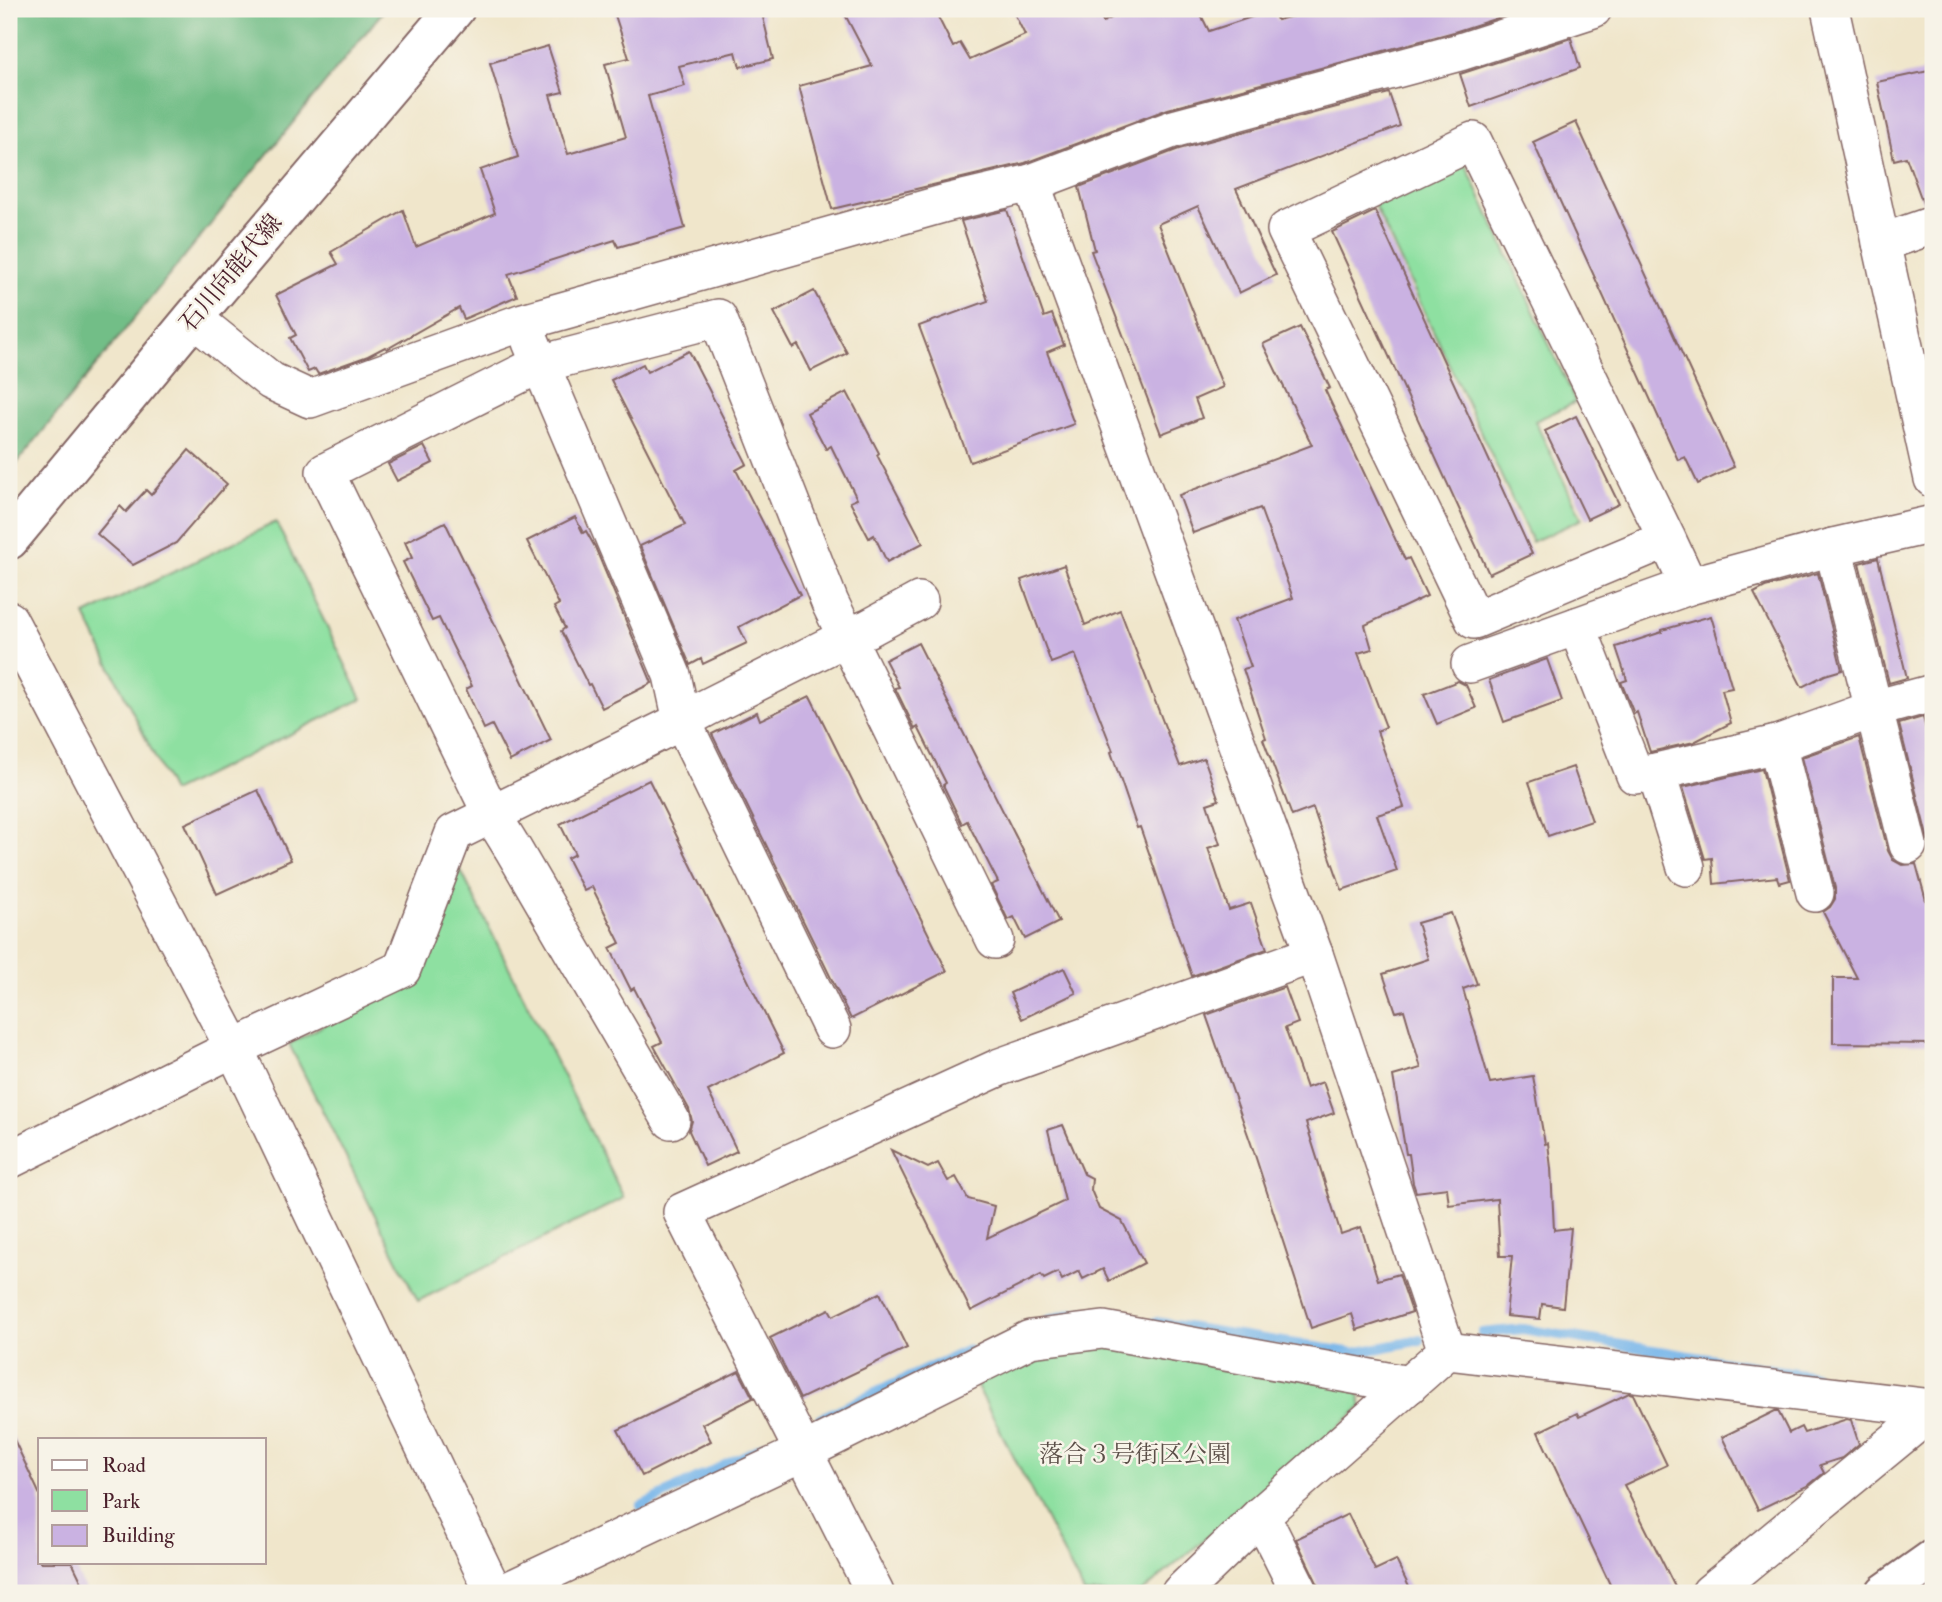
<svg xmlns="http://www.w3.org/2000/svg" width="1942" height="1602" viewBox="0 0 1942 1602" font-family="'IM FELL Double Pica','Noto Serif JP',serif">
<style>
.green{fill:#8ee0a1;stroke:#6c8066;stroke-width:2}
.forest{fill:#72be87;stroke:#5e6e59;stroke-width:2}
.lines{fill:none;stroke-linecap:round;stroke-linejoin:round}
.stream{stroke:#76b5ea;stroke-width:10}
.building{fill:#cab2e2}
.minor-casing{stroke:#846563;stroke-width:40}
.major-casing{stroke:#846563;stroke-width:42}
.highway-casing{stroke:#846563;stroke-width:42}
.minor{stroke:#fff;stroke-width:37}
.major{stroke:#fff;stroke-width:38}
.highway{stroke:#fff;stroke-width:38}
.labels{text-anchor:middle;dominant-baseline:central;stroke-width:5;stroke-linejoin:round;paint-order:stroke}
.street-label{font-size:24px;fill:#4a1f2b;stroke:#f7f3e8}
.park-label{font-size:24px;fill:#5b4f48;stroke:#f7f3e8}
</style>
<rect width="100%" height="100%" fill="#f7f3e8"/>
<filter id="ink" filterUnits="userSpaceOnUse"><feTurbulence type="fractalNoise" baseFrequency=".0143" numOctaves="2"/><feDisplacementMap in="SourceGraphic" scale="14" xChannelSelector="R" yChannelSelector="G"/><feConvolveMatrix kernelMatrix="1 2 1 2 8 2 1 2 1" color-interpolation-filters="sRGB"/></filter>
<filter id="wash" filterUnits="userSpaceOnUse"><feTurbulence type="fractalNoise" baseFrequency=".00686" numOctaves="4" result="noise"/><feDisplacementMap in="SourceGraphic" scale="28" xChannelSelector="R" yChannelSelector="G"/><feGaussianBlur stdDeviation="1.57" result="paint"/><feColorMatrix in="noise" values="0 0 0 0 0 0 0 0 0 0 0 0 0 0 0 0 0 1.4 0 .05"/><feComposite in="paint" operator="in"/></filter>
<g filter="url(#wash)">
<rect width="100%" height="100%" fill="#f0e6cb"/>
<!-- green -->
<g class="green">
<polygon points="1463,159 1576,402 1535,421 1582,519 1532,542 1373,202"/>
<polygon points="276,522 362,699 172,792 85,615"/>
<polygon points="455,859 624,1198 418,1301 289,1044 407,980"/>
<polygon points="1127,1340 1357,1385 1362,1407 1141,1593 1084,1593 976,1384 1048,1348"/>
</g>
<!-- forest -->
<polygon class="forest" points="9,9 385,9 9,473"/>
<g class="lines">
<!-- stream -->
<g class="stream">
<polyline points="1048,1320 1074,1313 1097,1315"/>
<polyline points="1155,1322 1354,1353 1420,1340"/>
<polyline points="1482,1333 1523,1329 1814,1376"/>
<polyline points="821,1418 968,1350"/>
<polyline points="641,1506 766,1445"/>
</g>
</g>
<g id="blocks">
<!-- building -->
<g class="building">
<polygon points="613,9 761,9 773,59 740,67 736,52 679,66 685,86 648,96 685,228 618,247 615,240 508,274 517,296 464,319 459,308 387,349 385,347 368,356 318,374 315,369 308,372 290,338 296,335 276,295 338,264 331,252 403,210 416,247 495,213 480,170 518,157 490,63 548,46 563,92 550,95 568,154 626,137 605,64 629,58"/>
<polygon points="842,9 934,9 953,47 960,43 970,60 1025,35 1012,9 1098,9 1103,22 1129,9 1198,9 1209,31 1273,10 1277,20 1322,9 1526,9 1454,32 1168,109 1025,163 832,209 799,86 872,66"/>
<polygon points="1571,38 1580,68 1471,107 1460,74"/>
<polygon points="1933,70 1933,205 1924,206 1906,157 1894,160 1877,82"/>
<polygon points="1389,93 1400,126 1236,189 1276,275 1239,293 1198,206 1158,224 1223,387 1195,399 1202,418 1161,434 1091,251 1095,250 1079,187 1179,149"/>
<polygon points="1576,122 1734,467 1698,484 1685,457 1678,460 1533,142"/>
<polygon points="1007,210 1044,317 1052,314 1064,345 1047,352 1074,424 970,462 919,326 988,301 961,221"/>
<polygon points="1375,211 1532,554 1489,574 1332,232"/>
<polygon points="814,291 847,353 811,371 798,345 793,348 774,312"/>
<polygon points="1300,327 1330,388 1325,390 1405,560 1409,558 1427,596 1365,625 1372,649 1358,653 1386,727 1377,731 1404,807 1377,815 1397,871 1342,890 1313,808 1292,816 1263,739 1266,738 1243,669 1251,667 1234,620 1293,598 1260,508 1193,533 1179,495 1312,445 1263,344"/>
<polygon points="689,351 747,464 736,470 800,595 739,627 747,643 703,664 701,659 690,665 640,546 685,525 611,380 643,364 647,372"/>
<polygon points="847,392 879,453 877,455 923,543 887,562 874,535 869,538 850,502 857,499 831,446 826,449 807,413"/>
<polygon points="1576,416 1619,504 1587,519 1545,431"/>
<polygon points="424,446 433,463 397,481 388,464"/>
<polygon points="189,450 227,484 176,543 133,565 97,534 120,506 126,512 146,490 151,495"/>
<polygon points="575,517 583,533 586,531 595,547 652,683 602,708 590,684 588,685 561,631 565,628 554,607 559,604 527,541"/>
<polygon points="445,522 551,740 510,761 492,725 484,729 466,689 472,686 439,618 432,621 403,562 412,558 405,542"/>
<polygon points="1878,558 1907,678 1889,683 1859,563"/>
<polygon points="1064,565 1085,625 1120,610 1180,766 1204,758 1219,800 1207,804 1220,844 1208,848 1229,910 1251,903 1267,949 1192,976 1140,827 1137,828 1111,752 1113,751 1075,654 1051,663 1021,580"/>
<polygon points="1818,573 1842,670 1825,675 1802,687 1754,593 1765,587"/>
<polygon points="1711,616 1732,688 1722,690 1731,723 1694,742 1650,752 1637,712 1634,714 1621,682 1627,680 1616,647 1662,632 1662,630"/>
<polygon points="918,643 1059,922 1025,939 1014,917 1008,920 991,885 998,882 967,821 962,824 943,785 946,783 918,727 915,729 895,688 899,687 885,660"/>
<polygon points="1547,659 1562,701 1504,722 1489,680"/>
<polygon points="1458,681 1466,685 1476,708 1437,724 1424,694"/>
<polygon points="810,696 947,971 851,1019 712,734 757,712 760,720"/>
<polygon points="1923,717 1933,758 1933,839 1928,840 1899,724"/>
<polygon points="1859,737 1888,851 1893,860 1902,865 1916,864 1933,926 1933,1044 1833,1043 1833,978 1857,978 1823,912 1830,907 1835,899 1835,888 1802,757"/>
<polygon points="1573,767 1592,821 1548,836 1529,782"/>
<polygon points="1762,769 1790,880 1779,883 1777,877 1714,884 1712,858 1705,859 1683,787"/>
<polygon points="649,780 784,1053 708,1091 737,1151 705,1166 689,1131 692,1121 689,1109 654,1046 662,1042 634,988 631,990 610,948 620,943 592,887 584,891 567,858 575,854 560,824"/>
<polygon points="258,790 291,860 217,894 185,824"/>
<polygon points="1451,913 1477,984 1463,989 1490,1083 1533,1076 1545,1144 1548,1143 1551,1168 1554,1230 1571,1228 1563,1307 1542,1304 1540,1319 1506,1316 1512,1256 1500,1256 1497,1199 1449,1205 1447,1188 1416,1192 1413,1183 1409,1154 1406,1154 1393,1076 1421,1068 1404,1010 1396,1012 1383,974 1428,959 1417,923"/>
<polygon points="1064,968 1076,993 1022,1019 1010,993"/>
<polygon points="1285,987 1298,1023 1285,1028 1306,1088 1323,1082 1334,1113 1306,1123 1341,1234 1361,1227 1378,1280 1399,1274 1412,1312 1357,1330 1352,1314 1311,1328 1254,1152 1206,1015"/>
<polygon points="1063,1125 1084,1174 1092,1178 1091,1190 1099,1209 1122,1221 1144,1263 1109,1281 1103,1269 1083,1279 1079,1271 1062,1280 1058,1272 1044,1279 1041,1275 971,1311 891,1150 928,1168 938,1163 948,1181 956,1177 968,1199 994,1206 987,1238 1065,1201 1048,1130"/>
<polygon points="880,1293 907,1348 800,1399 770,1338 829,1309 833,1316"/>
<polygon points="739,1371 753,1398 702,1424 711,1441 642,1476 618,1430"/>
<polygon points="1629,1393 1633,1394 1667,1465 1624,1485 1678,1593 1614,1593 1538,1432 1577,1413 1579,1417"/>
<polygon points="1775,1411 1778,1411 1789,1433 1801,1427 1804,1433 1847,1419 1851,1420 1859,1444 1842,1458 1820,1465 1824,1473 1809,1485 1758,1510 1722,1437"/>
<polygon points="9,1429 40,1495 40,1562 72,1562 87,1593 9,1593"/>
<polygon points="1348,1514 1375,1570 1396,1560 1412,1593 1322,1593 1296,1539"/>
</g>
</g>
</g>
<g filter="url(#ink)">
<use href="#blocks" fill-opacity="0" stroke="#846563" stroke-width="2"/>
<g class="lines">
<defs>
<g id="minor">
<polyline points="1830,9 1933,479"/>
<polyline points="1031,183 1314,954 1447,1351 1261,1515 1180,1593"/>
<polyline points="1881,243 1933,225"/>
<polyline points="193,318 271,381 310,399 523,322 946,203 1031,183 1173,129 1460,52 1593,9"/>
<polyline points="531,342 672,675 682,721 832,1029"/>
<polyline points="1667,539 1474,620 1286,230 1473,141 1667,539 1689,586"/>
<polyline points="1833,547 1908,845"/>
<polyline points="9,620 234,1048 494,1593"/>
<polyline points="1577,626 1635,775 1656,772"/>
<polyline points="1470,664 1689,586 1833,547 1933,524"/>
<polyline points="1777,744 1815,893"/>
<polyline points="1686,867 1656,772 1777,744 1874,709 1933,693"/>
<polyline points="671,1120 513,849 492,815 325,472 540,364 718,318 830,603 995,940"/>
<polyline points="9,1160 234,1048 402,969 454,833 682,721 706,708 847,637 869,628 919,601"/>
<polyline points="1447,1351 1933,1408"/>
<polyline points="1261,1515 1300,1593"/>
<polyline points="503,1593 803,1452 1030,1339 1103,1330 1409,1385"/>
<polyline points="875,1593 682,1212 1000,1067 1314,954"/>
<polyline points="1710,1593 1933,1410"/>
</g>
<polyline id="major" points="9,540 193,318 455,9"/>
<polyline id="highway" points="1885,1593 1933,1559"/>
</defs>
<!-- minor casing -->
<use href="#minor" class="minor-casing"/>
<!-- major casing -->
<use href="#major" class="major-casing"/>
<!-- highway casing -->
<use href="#highway" class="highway-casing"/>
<!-- minor -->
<use href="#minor" class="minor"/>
<!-- major -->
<use href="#major" class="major"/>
<!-- highway -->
<use href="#highway" class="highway"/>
</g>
</g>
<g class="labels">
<!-- street labels -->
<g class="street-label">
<text transform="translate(231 273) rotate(-50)">石川向能代線</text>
</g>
<!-- park labels -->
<g class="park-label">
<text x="1135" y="1454">落合３号街区公園</text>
</g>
</g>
<!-- margin -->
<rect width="1942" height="1602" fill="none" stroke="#f7f3e8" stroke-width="35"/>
<!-- legend -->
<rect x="38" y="1438" width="228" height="126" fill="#f7f3e8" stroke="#b29e9c" stroke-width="2"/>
<rect x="52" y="1460" width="35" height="10" fill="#ffffff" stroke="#b29e9c" stroke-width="2"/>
<text x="102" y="1472" font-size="21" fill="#4a1f2b">Road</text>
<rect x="52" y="1490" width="35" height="21" fill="#8ee0a1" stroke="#b29e9c" stroke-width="2"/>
<text x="102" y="1508" font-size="21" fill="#4a1f2b">Park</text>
<rect x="52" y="1525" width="35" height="21" fill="#cab2e2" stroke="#b29e9c" stroke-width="2"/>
<text x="102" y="1542" font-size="21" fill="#4a1f2b">Building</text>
</svg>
